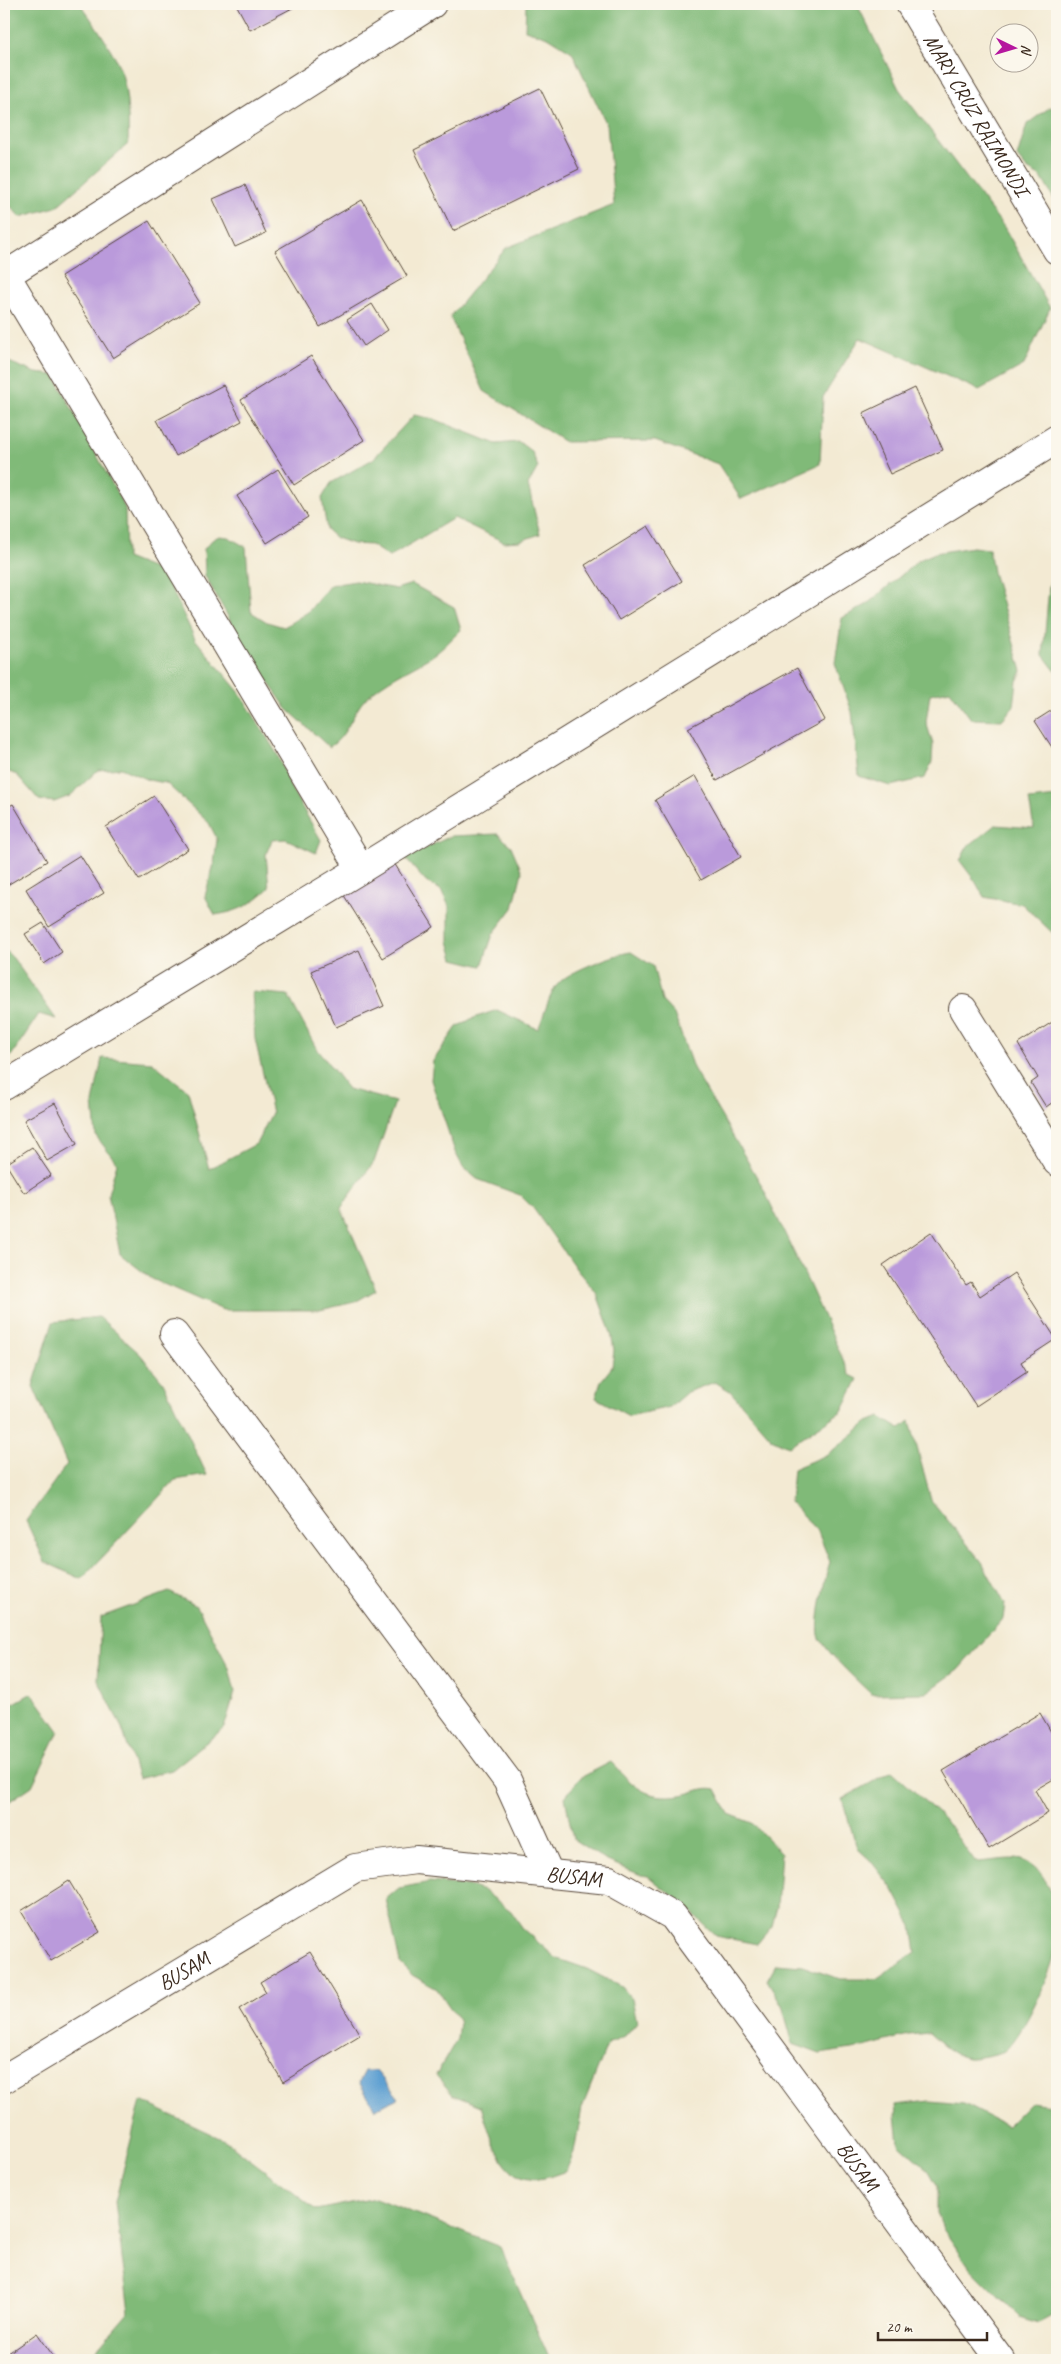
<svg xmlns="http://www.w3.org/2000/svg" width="1061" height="2364" viewBox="0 0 1061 2364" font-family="Caveat,sans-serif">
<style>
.forest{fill:#80ba78;stroke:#5e724b}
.water{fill:#5ea0d2;stroke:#4c6578}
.building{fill:#ba9adb}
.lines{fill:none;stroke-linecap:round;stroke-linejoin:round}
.minor-casing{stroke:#574739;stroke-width:30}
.minor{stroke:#fff;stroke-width:28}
.labels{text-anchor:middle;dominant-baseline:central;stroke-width:4.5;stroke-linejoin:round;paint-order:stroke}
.street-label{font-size:21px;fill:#3b2a1e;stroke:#fbf7ec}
</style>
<rect width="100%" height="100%" fill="#fbf7ec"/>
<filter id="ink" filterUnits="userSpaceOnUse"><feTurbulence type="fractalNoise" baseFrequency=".02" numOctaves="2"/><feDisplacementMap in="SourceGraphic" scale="10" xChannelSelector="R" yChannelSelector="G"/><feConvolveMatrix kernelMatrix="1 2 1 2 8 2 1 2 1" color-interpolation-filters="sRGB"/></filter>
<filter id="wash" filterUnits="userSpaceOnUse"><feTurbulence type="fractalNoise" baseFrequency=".0096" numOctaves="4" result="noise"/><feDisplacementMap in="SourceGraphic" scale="20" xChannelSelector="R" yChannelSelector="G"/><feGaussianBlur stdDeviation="1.12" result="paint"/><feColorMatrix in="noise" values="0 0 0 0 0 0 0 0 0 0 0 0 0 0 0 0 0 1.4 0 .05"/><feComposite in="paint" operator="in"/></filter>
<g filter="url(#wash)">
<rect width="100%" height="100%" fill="#f3ead3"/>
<!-- forest -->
<g class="forest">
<path d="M 4,4 L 80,4 C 93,21 116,54 122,74 C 128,96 129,122 128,144 L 56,207 L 20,217 L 4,199 Z"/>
<polygon points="526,4 857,4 899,89 1004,227 1050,308 1024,365 979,390 860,338 823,397 820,464 741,499 718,464 655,441 565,442 484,391 450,317 506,248 614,205 607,125 572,52 548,37 525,30"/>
<polygon points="1057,106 1057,204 1041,177 1027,169 1017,157 1027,124 1049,108"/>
<path d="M 4,360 L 36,373 L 54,375 L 125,508 L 126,558 L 164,573 L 195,639 L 240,693 L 277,754 L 291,788 L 321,840 L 316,853 L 286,839 L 272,840 L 266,854 L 269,888 C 250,905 241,911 215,915 L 205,896 L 214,864 L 217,839 L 209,823 L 166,783 L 148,780 L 121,768 L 98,770 L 70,796 L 54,802 L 39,800 L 17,775 L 4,770 Z"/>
<polygon points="414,415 434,419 496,444 519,442 532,452 538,467 528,485 540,534 520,541 504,542 454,518 389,557 371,545 353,544 336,538 327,530 322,498 331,483 373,459"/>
<path d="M 219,536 L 228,537 L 246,547 L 251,612 L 267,622 L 284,627 L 308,612 L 330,585 L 356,581 L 396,589 L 412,584 L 454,607 L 461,630 C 451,639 442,650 432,656 C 409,670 386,679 366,698 C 352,712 347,738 329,747 L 287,709 L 252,659 L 205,576 L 204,549 L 212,540 Z"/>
<polygon points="973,547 989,549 993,572 1022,671 1017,681 1014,706 1002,720 971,719 950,690 930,694 926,722 933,744 932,762 925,778 890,786 859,776 852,712 835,663 842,618 866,605 919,560 935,553"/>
<polygon points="1057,555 1057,673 1043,655 1049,587"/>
<polygon points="1057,797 1057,937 1022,904 984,897 975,881 960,861 967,847 995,825 1034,828 1029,800"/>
<polygon points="498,834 511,846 522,872 513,908 493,934 482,966 454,959 449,941 449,906 441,890 426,882 405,858 451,836"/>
<polygon points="4,949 13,958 56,1019 39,1014 7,1062 4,1064"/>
<path d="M 631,952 L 653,966 L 662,1001 L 674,1014 L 693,1068 L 761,1184 L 810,1286 L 850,1375 L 858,1379 L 842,1411 L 789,1446 L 773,1440 L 730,1391 L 715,1382 L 687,1392 L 670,1407 L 629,1416 L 596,1398 L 601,1381 L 612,1367 L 614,1350 L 611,1333 L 597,1294 L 577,1270 L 533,1208 L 520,1195 L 477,1179 L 463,1167 L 455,1152 L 431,1080 L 433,1061 L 457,1027 L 471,1019 L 497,1010 L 538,1029 C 545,1015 549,990 562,980 C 574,970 615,954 631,952 Z"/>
<polygon points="252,992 288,995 315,1046 348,1089 395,1102 374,1162 341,1208 376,1290 355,1302 320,1310 223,1310 152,1279 120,1254 108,1194 117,1163 96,1136 93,1103 102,1058 152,1062 188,1091 209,1169 256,1144 272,1113 255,1039"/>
<polygon points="99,1317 140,1354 163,1382 207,1475 175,1480 82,1579 45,1562 26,1521 67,1464 33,1386 53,1322"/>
<path d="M 880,1417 L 900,1429 L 910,1421 L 931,1500 L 982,1562 L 1005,1604 L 1003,1619 L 958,1670 L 926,1693 L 871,1694 C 859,1682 823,1650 819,1635 C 816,1624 825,1575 830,1562 L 818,1532 L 790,1502 L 793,1469 L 828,1454 L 868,1422 Z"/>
<polygon points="169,1592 197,1606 229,1668 235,1692 224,1728 172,1770 138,1779 122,1728 98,1680 101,1617"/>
<polygon points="32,1693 59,1731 32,1786 4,1805 4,1709"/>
<path d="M 611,1762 C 635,1787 644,1800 681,1795 C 694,1793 703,1786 716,1789 L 729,1814 L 752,1823 L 781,1853 L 777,1907 L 772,1926 L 757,1944 L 716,1936 L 683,1904 L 648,1876 L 641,1875 L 605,1860 L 573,1839 L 565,1797 L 580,1778 Z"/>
<path d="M 892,1771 L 944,1819 L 975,1862 C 987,1862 1010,1857 1021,1860 C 1051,1868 1061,1916 1057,1944 C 1054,1967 1023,2037 1004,2051 C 1000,2054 972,2059 967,2058 C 952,2055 940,2043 929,2033 L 908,2035 L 864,2047 L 820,2054 L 793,2044 L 782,2005 L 767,1980 L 776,1964 L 802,1966 L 840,1979 L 876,1979 L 916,1952 L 912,1926 L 892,1888 L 870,1860 L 857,1848 L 842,1799 Z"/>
<path d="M 430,1882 L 469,1886 L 484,1891 L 511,1911 L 524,1930 L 556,1958 L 587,1969 L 622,1987 L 632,1999 L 637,2022 L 625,2036 L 608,2043 L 582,2108 L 574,2152 L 566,2171 C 557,2174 548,2178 539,2179 C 500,2184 491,2134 481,2106 L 453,2095 L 436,2075 L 457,2039 L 459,2022 L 456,2016 L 437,1989 L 412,1975 L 400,1963 L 386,1899 L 399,1888 Z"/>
<polygon points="141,2101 226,2141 316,2210 376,2198 500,2247 550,2360 98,2360 96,2350 129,2312 115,2202"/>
<polygon points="930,2101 964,2104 1007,2126 1031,2102 1057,2106 1057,2313 1039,2323 1019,2317 971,2269 943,2229 937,2213 937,2185 929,2171 899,2144 895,2105"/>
</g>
<!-- water -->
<polygon class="water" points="365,2071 376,2071 399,2098 375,2109 359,2082"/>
<g id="blocks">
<!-- building -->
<g class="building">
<polygon points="236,4 300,4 250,30"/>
<polygon points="540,88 579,169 453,231 414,150"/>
<polygon points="245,185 266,233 235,247 213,199"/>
<polygon points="362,200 407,276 320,327 275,251"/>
<polygon points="149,221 200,303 113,358 61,276"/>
<polygon points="372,304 388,330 364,346 347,320"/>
<polygon points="311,356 364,440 294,485 241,400"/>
<polygon points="223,385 242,421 176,456 157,420"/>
<polygon points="915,388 943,450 890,474 863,413"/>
<polygon points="278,469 308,517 267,543 237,496"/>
<polygon points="648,526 682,581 619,620 585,565"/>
<polygon points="797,668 825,720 717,780 688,728"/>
<polygon points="1057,707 1057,755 1035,721"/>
<polygon points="695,776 741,857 701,880 655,800"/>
<polygon points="154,796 188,849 139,880 106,827"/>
<polygon points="13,804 47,861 4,887 4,809"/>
<polygon points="80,855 104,893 49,927 26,889"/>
<polygon points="391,858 434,927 383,958 340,889"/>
<polygon points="43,923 62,952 44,964 25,934"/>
<polygon points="359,950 384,1006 336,1027 311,971"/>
<polygon points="1057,1019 1057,1108 1053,1102 1046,1107 1031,1083 1038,1078 1018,1044"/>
<polygon points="55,1103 77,1144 47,1161 24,1120"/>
<polygon points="32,1147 51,1175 24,1193 6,1164"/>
<polygon points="931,1232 966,1285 971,1282 980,1296 1014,1273 1056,1339 1021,1362 1027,1372 976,1406 883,1265"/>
<polygon points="1040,1713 1057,1742 1057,1777 1035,1790 1048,1813 989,1849 943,1771"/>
<polygon points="69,1881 100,1932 51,1961 21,1911"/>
<polygon points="310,1952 360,2035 283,2082 239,2009 266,1992 260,1982"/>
<polygon points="37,2333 56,2360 4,2360 4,2356"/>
</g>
</g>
</g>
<g filter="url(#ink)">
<use href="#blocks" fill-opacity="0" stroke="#574739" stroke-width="1"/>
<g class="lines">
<defs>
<g id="minor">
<path id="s1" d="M 910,4 L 1057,250"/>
<polyline points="4,272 361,869"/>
<polyline points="6,275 432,4"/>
<polyline points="963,1009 1057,1162"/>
<polyline points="4,1086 361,869 1057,439"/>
<polyline points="174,1334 507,1780 549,1873"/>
<path id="s2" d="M 4,2079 L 355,1868 L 416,1860 L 609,1880 L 673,1916 L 1001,2360"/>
</g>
</defs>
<!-- minor casing -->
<use href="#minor" class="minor-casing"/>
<!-- minor -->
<use href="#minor" class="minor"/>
</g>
</g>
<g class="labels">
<!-- street labels -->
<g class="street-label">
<text stroke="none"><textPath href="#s1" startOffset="129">MARY CRUZ RAIMONDI</textPath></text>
<text stroke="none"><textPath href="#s2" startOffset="630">BUSAM</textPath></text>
<text stroke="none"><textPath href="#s2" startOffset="210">BUSAM</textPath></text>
<text stroke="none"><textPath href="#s2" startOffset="1050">BUSAM</textPath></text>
</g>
</g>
<!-- margin -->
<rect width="1061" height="2364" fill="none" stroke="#fbf7ec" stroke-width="20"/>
<!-- north arrow -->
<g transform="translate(1014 48) rotate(95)"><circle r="24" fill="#fbf7ec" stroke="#aea59a"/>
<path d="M0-4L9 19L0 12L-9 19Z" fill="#b5179e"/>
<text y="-8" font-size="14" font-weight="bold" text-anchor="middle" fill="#3b2a1e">N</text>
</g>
<!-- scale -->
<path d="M878 2332v8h109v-8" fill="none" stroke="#3b2a1e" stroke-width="2.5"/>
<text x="886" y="2332" font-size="15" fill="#3b2a1e" stroke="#fbf7ec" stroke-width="4" paint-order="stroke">20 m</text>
</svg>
